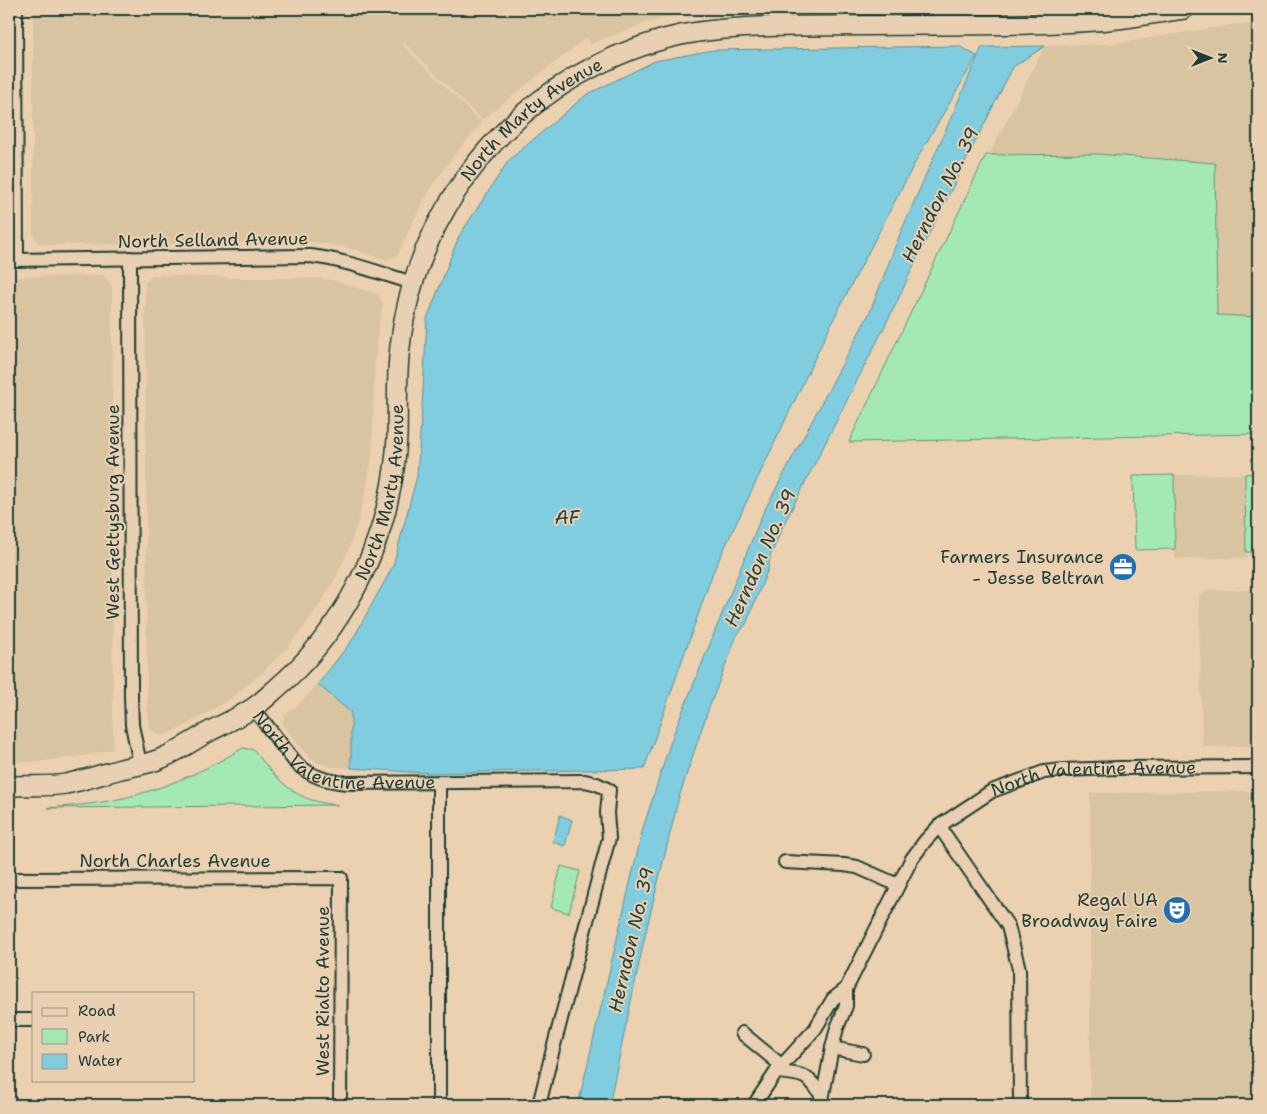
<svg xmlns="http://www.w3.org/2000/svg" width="1267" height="1114" viewBox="0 0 1267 1114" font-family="'Shantell Sans',sans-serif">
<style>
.built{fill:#d9c4a1}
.green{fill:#a4e9b4;stroke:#629374}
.water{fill:#80cddf;stroke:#59939b}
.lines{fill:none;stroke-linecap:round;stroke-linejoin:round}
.street-casing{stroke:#1f3d34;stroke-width:16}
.secondary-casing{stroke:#1f3d34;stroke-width:22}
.street{stroke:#ead0b2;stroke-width:12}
.secondary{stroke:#ead0b2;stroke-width:19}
.labels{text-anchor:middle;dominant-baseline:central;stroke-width:4;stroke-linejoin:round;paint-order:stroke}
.street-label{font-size:18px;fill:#1f3d34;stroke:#ead0b2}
.poi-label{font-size:18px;fill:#1f3d34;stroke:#ead0b2;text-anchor:end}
.water-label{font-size:19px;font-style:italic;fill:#24443d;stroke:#ead0b2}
</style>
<rect width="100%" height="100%" fill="#ebd1af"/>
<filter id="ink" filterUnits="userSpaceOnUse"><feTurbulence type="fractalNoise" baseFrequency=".02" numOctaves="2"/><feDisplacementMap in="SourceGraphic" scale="10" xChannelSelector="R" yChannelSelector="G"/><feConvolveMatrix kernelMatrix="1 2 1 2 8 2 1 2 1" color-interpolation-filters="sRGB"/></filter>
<g filter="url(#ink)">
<!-- built -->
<g class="built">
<polygon points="33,9 715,9 685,13 646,23 590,44 588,38 586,38 482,120 402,41 402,44 482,123 456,153 432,186 413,221 398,255 387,260 342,246 312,242 48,245 37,242 33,233"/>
<polygon points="1237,24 1258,25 1258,317 1217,315 989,155 1045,46 1112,44"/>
<polygon points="103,275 112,285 113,749 89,755 37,762 9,762 9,277"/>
<polygon points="152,275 240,278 319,278 336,281 377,294 383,304 378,330 375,357 372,456 366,491 357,525 347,553 335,579 323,600 303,628 288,647 264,671 237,694 214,709 183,727 161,736 150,730 147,707 145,283"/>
<polygon points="1245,474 1247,558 1175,559 1174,475"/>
<polygon points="1209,590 1258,590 1258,746 1202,747 1199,595"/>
<polygon points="318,684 351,713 351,768 332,767 317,762 311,758 302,750 283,724 284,716 294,707 295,708"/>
<polygon points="1258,791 1258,1105 1090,1105 1090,793"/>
</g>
<!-- green -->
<g class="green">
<polygon points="1097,154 1215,163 1217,315 1258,317 1258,434 849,442 986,155"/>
<polygon points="1258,473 1258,552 1246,552 1245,474"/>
<polygon points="1174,475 1175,549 1135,550 1133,476"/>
<path d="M 243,748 L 254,750 C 280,783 294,801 338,805 L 48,808 C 68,806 88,805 109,801 C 157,792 201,773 243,748 Z"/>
<polygon points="561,866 580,871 569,913 551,908"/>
</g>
<!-- water -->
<g class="water">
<polygon points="959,46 977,56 919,155 833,320 713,572 644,769 426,773 351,768 351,713 318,684 353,639 393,566 417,476 422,407 427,319 459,236 509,160 586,95 655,61 713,50"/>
<polygon points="1045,46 1013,67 919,254 895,306 784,524 770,557 768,569 746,624 737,635 707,713 679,797 646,931 609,1105 578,1105 643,828 673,735 762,515 870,312 900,234 982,47"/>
<polygon points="560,815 572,820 565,846 553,842"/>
</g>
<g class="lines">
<defs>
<g id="street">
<polyline points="16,9 17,260"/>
<polyline points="130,258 131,697 132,725 140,764"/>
<path d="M 9,260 L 310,256 C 346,260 379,273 413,283"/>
<path id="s1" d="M 253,708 L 296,763 C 311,777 327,781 347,783 L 585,781 L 597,784 L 609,790 L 607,813 L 609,838 L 553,1049 L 539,1105"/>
<polyline points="439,782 439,1105"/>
<polyline points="939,826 1008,926 1019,969 1020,1105"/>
<polyline points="785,862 844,865 857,867 898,885"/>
<polyline points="9,879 341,878 340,1105"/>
<polyline points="9,1020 34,1020"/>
<polyline points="742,1033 781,1065"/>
<polyline points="832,1048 863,1054"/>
<path d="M 776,1072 C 802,1074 810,1074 823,1099"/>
<polyline points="754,1105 776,1072 815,1029 833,999 846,989"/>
<path id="s2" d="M 821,1105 L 832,1048 L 837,1028 L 846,1006 L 846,989 L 911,860 L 925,841 L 939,826 L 992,791 L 1044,772 L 1063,770 L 1119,768 L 1258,767"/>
</g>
<g id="secondary">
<path id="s3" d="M 9,786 C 27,785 47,787 66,784 C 84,780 103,774 121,769 C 133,766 148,764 160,759 C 177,752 194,740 210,731 C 224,724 239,717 253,708 C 262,702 270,694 278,687 C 333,640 372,571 388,501 C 393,480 396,458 397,437 C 398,407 396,377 400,347 C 412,237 479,133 575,77 C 608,58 644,43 681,35 C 720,27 762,26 802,26 C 846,26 889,25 932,25 C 986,25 1041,25 1095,21 C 1125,20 1154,13 1184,9"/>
</g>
</defs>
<!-- street casing -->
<use href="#street" class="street-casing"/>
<!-- secondary casing -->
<use href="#secondary" class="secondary-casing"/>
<!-- street -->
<use href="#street" class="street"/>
<!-- secondary -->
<use href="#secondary" class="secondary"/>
</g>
</g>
<!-- icons -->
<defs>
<symbol id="office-disc" viewBox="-11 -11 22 22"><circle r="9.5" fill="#1f6fb2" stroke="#ead0b2"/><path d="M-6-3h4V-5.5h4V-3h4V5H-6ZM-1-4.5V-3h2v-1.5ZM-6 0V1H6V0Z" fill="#fff"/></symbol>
<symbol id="theatre-disc" viewBox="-11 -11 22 22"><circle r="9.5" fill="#1f6fb2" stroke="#ead0b2"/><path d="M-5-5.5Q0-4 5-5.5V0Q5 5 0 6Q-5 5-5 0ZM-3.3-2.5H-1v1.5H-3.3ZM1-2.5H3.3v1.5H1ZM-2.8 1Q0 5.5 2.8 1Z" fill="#fff"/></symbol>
</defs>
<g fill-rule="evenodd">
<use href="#office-disc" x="1107" y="551" width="32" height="32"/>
<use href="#theatre-disc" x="1161" y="894" width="32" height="32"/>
</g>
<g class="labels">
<!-- street labels -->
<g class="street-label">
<text stroke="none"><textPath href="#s3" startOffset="940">North Marty Avenue</textPath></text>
<text transform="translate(213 240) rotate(-1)">North Selland Avenue</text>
<text stroke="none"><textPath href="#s3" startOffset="520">North Marty Avenue</textPath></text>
<text transform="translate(113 512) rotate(-90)">West Gettysburg Avenue</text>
<text stroke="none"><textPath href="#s1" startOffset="110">North Valentine Avenue</textPath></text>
<text stroke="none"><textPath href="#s2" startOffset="475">North Valentine Avenue</textPath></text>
<text x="175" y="861">North Charles Avenue</text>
<text transform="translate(323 991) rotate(-90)">West Rialto Avenue</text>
</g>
<!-- poi labels -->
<g class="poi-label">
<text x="1104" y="557">Farmers Insurance<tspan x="1104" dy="21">- Jesse Beltran</tspan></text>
<text x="1158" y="900">Regal UA<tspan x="1158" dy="21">Broadway Faire</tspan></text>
</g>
<!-- water labels -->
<g class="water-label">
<text transform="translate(940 195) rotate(-63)">Herndon No. 39</text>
<text x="567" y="517">AF</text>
<text transform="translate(760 558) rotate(-66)">Herndon No. 39</text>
<text transform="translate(631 940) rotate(-77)">Herndon No. 39</text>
</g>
</g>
<!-- margin -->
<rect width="1267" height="1114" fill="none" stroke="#ead0b2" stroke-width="30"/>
<rect x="15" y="15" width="1237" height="1084" fill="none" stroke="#1f3d34" stroke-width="2" filter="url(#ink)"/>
<!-- legend -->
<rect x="32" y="992" width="162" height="90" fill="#ead0b2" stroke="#999580"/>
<rect x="42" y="1008" width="25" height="8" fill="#ead0b2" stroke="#999580"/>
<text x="78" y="1016" font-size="15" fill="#1f3d34">Road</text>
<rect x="42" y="1029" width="25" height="15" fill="#a4e9b4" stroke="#999580"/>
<text x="78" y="1042" font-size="15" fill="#1f3d34">Park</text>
<rect x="42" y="1054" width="25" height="15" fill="#80cddf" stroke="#999580"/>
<text x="78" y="1066" font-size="15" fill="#1f3d34">Water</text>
<!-- north arrow -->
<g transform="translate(1210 58) rotate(90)" stroke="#ead0b2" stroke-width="4" paint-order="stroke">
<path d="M0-4L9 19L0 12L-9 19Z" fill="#1f3d34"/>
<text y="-8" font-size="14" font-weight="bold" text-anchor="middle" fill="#1f3d34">N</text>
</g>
</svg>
